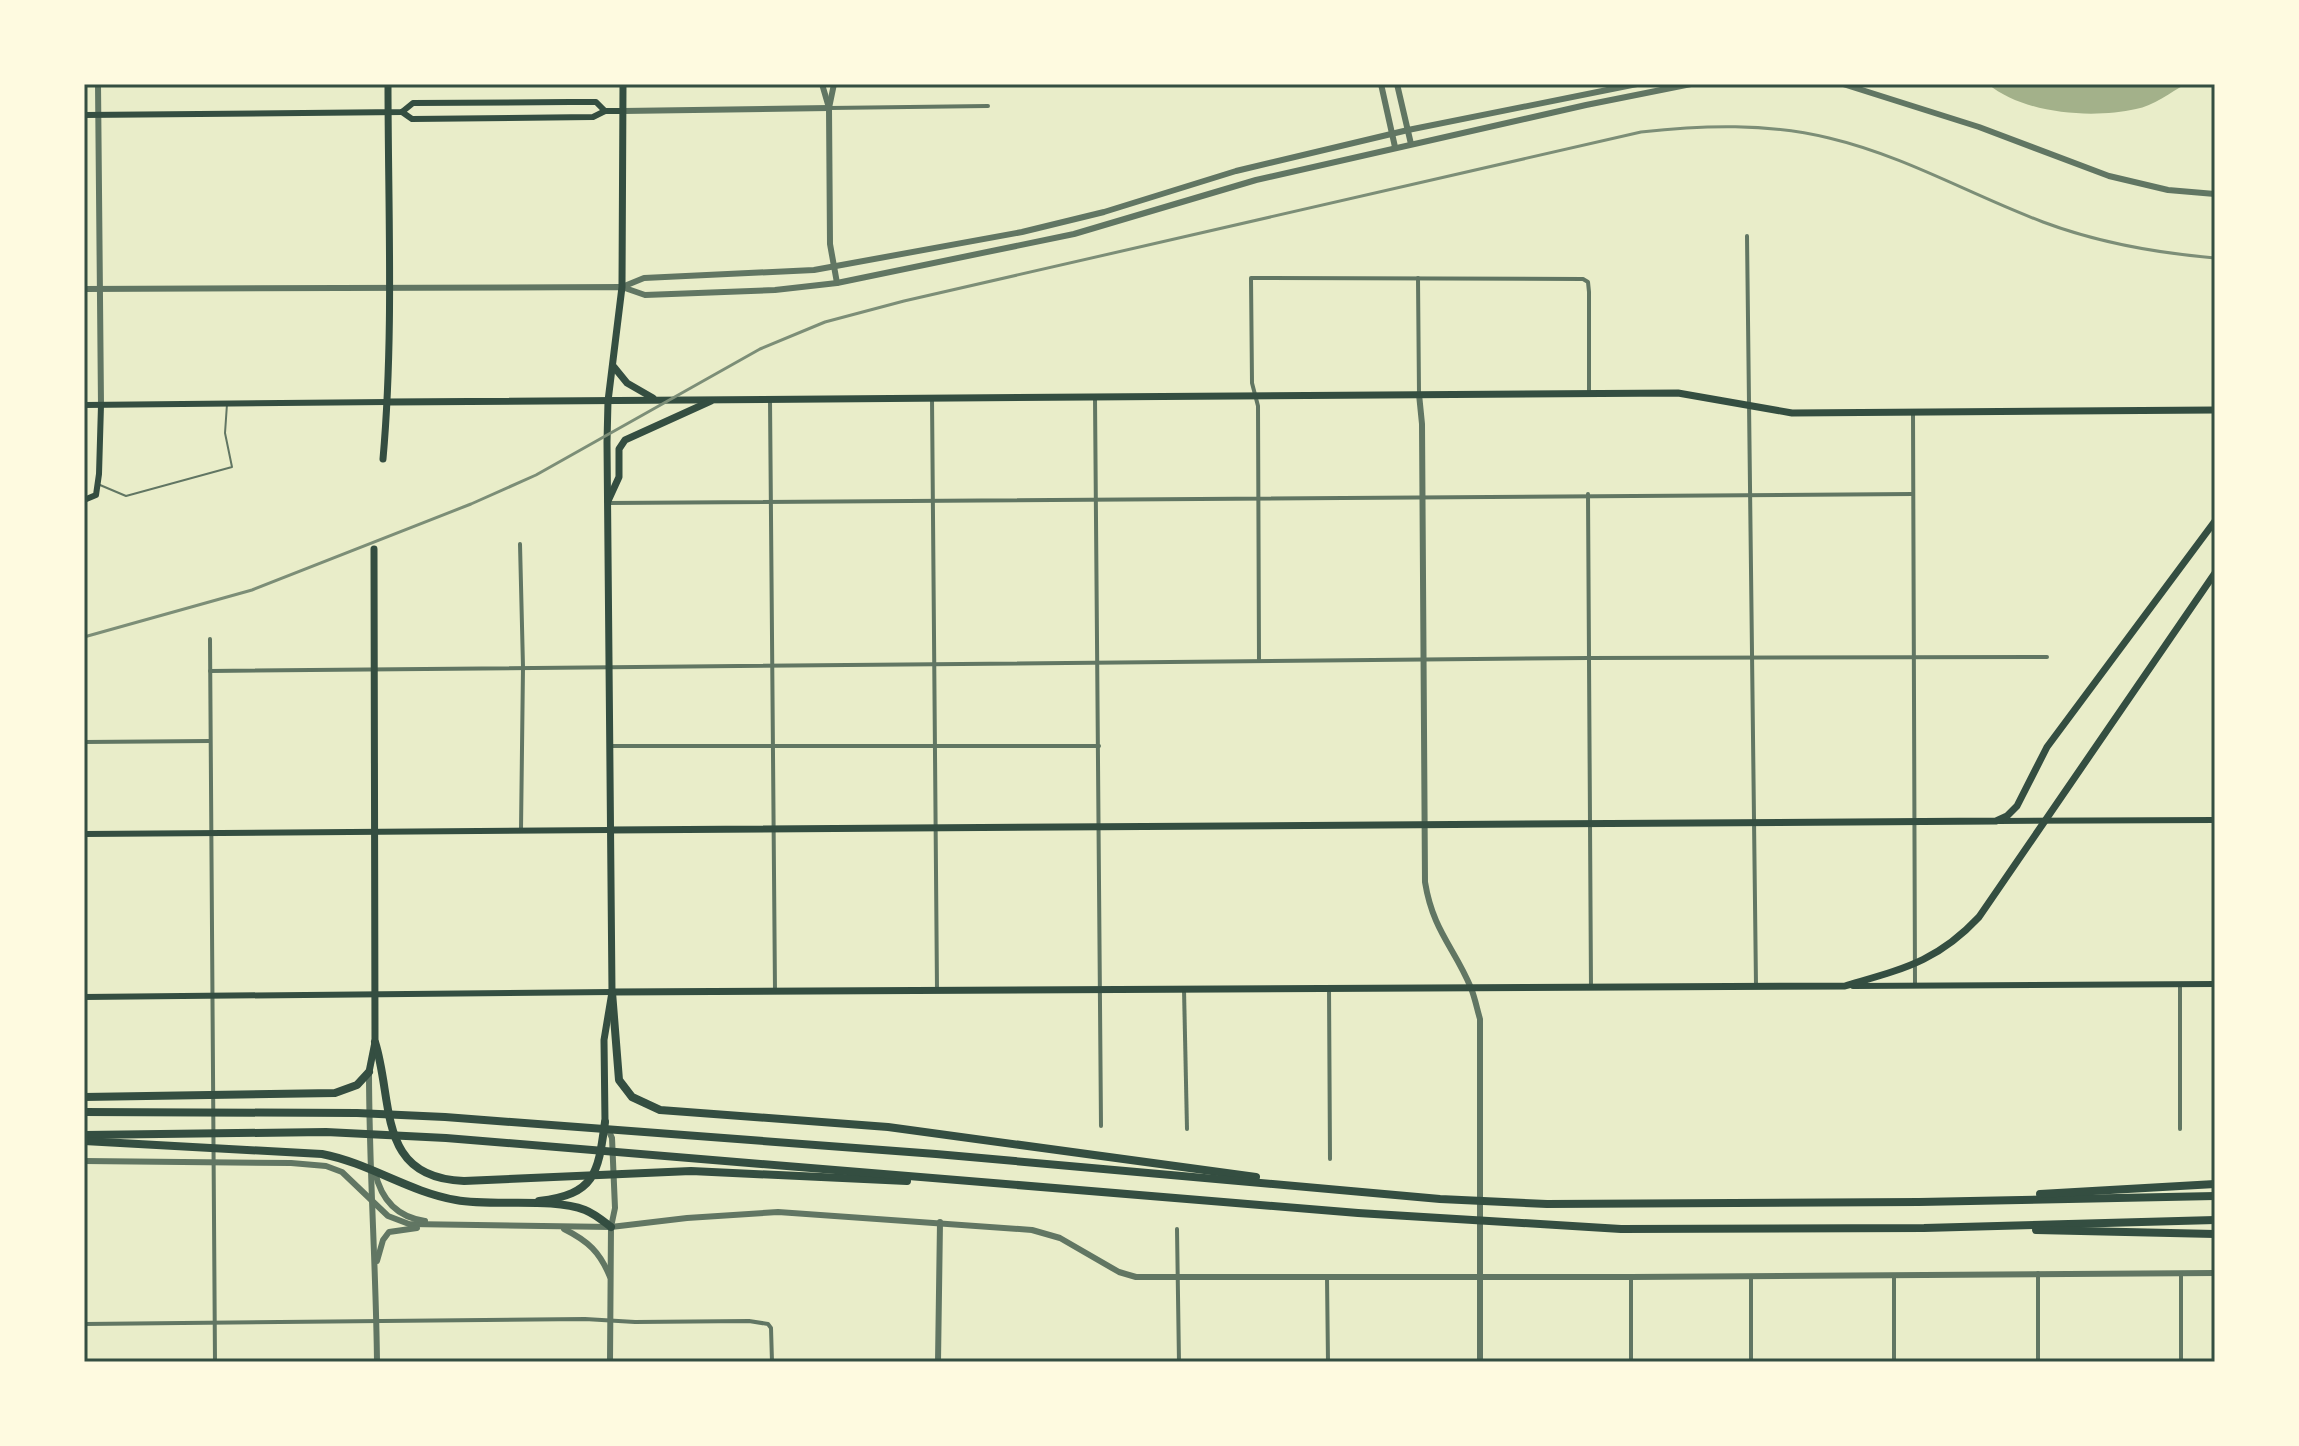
<svg xmlns="http://www.w3.org/2000/svg" width="2299" height="1446" viewBox="0 0 2299 1446" font-family="'Space Grotesk',sans-serif">
<style>
.water{fill:#a3b18a}
.lines{fill:none;stroke-linecap:round;stroke-linejoin:round}
.service{stroke:#617663;stroke-width:2}
.minor{stroke:#617663;stroke-width:4}
.tertiary{stroke:#617663;stroke-width:6}
.secondary{stroke:#344e41;stroke-width:6}
.primary{stroke:#344e41;stroke-width:7}
.motorway{stroke:#344e41;stroke-width:8}
.rail{stroke:#7c8e77;stroke-width:3}
.neatline{fill:none;stroke:#344e41;stroke-width:3}
</style>
<rect width="100%" height="100%" fill="#e9edc9"/>
<!-- water -->
<path class="water" d="M 1988,84 L 2186,84 C 2171,92 2153,106 2136,109 C 2092,119 2024,114 1988,84 Z"/>
<g class="lines">
<!-- service -->
<polyline class="service" points="100,485 126,496 232,467 225,433 227,404"/>
<!-- minor -->
<g class="minor">
<polyline points="829,108 988,106"/>
<polyline points="1747,236 1756,986"/>
<polyline points="1418,278 1419,394"/>
<polyline points="932,398 937,990"/>
<polyline points="1095,398 1101,1126"/>
<polyline points="770,399 775,991"/>
<polyline points="1913,412 1915,985"/>
<polyline points="1588,494 1591,987"/>
<polyline points="607,503 1913,494"/>
<polyline points="520,544 523,667 521,830"/>
<polyline points="210,639 215,1362"/>
<polyline points="1259,661 1258,406 1252,383 1251,278 1583,279 1588,282 1589,292 1589,392"/>
<polyline points="210,671 1589,658 2047,657"/>
<polyline points="84,742 210,741"/>
<polyline points="612,746 1099,746"/>
<polyline points="2180,984 2180,1129"/>
<polyline points="1329,988 1330,1159"/>
<polyline points="1184,989 1187,1129"/>
<polyline points="1177,1229 1179,1362"/>
<polyline points="2038,1273 2038,1362"/>
<polyline points="1894,1276 1894,1362"/>
<polyline points="1327,1277 1328,1362"/>
<polyline points="84,1324 585,1319 635,1322 749,1321 768,1324 771,1328 772,1362"/>
<polyline points="1631,1362 1631,1277"/>
<polyline points="1751,1362 1751,1277"/>
<polyline points="2181,1362 2181,1273"/>
</g>
<!-- tertiary -->
<g class="tertiary">
<polyline points="98,84 101,405"/>
<polyline points="822,84 829,108"/>
<polyline points="834,84 829,108 830,244 837,283"/>
<polyline points="1381,84 1395,147"/>
<polyline points="1397,84 1411,144"/>
<polyline points="1843,84 1979,127 2109,176 2168,190 2215,194"/>
<polyline points="623,111 829,108"/>
<polyline points="622,287 644,278 814,270 1022,232 1104,212 1236,171 1408,130 1637,84"/>
<polyline points="84,289 622,287 645,295 775,290 837,283 1074,234 1256,180 1586,105 1691,84"/>
<path d="M 1419,394 L 1422,424 L 1425,882 C 1433,931 1454,947 1471,988 C 1475,998 1477,1009 1480,1019 L 1480,1362"/>
<path d="M 369,1072 C 369,1169 376,1265 377,1362"/>
<polyline points="608,1129 612,1138 615,1208 611,1227 610,1362"/>
<polyline points="84,1161 291,1163 326,1166 342,1172 388,1216 409,1224 611,1227 687,1218 778,1212 1032,1230 1060,1238 1119,1272 1136,1277 1631,1277 2215,1273"/>
<path d="M 375,1172 C 381,1199 396,1217 425,1221"/>
<path d="M 564,1229 C 588,1241 600,1252 610,1277"/>
<polyline points="377,1261 383,1240 389,1232 417,1228"/>
<polyline points="938,1362 940,1222"/>
</g>
<!-- secondary -->
<g class="secondary">
<polyline points="402,112 412,119 593,117 605,111 623,111"/>
<polyline points="84,115 402,112 413,103 570,102 596,102 605,111"/>
<polyline points="84,405 388,402"/>
<polyline points="84,500 96,495 99,474 101,405"/>
<polyline points="1999,821 2215,820"/>
<polyline points="84,834 610,830"/>
<polyline points="1853,986 2215,984"/>
<polyline points="84,997 612,992"/>
</g>
<!-- primary -->
<g class="primary">
<polyline points="614,367 627,383 653,398"/>
<polyline points="388,402 1678,393 1792,413 2215,410"/>
<path d="M 383,459 C 394,334 388,209 388,84"/>
<polyline points="608,501 619,477 619,449 625,440 711,401"/>
<polyline points="610,830 1996,821 2007,816 2017,806 2047,747 2215,521"/>
<path d="M 612,992 L 1845,986 C 1902,969 1937,962 1979,917 L 2215,573"/>
<polyline points="369,1072 375,1042 374,549"/>
<polyline points="605,1122 604,1040 612,992 607,442 608,401 622,287 623,84"/>
</g>
<!-- motorway -->
<g class="motorway">
<polyline points="612,992 619,1080 632,1097 660,1110 888,1127 1256,1177"/>
<path d="M 375,1042 C 394,1102 376,1178 464,1181 L 691,1171 L 907,1181"/>
<polyline points="84,1097 335,1093 357,1085 369,1072"/>
<polyline points="84,1112 357,1113 445,1117 936,1154 1440,1199 1547,1204 1919,1202 2215,1196"/>
<polyline points="84,1135 326,1132 446,1138 1358,1213 1621,1229 1924,1228 2215,1220"/>
<path d="M 84,1141 L 322,1154 C 369,1163 409,1192 456,1200 C 494,1207 551,1197 585,1210 C 595,1214 603,1221 611,1227"/>
<polyline points="2040,1194 2215,1184"/>
<path d="M 539,1201 C 596,1194 598,1173 605,1122"/>
<polyline points="2036,1230 2215,1234"/>
</g>
<!-- rail -->
<path class="rail" d="M 84,637 L 252,590 L 471,504 L 536,475 L 760,349 L 825,322 L 904,301 L 1641,132 C 1704,125 1767,123 1829,138 C 1905,156 1971,195 2043,222 C 2099,243 2156,253 2215,258"/>
</g>
<!-- border -->
<rect width="2299" height="1446" fill="none" stroke="#fefae0" stroke-width="172"/>
<rect x="86" y="86" width="2127" height="1274" class="neatline"/>
</svg>
